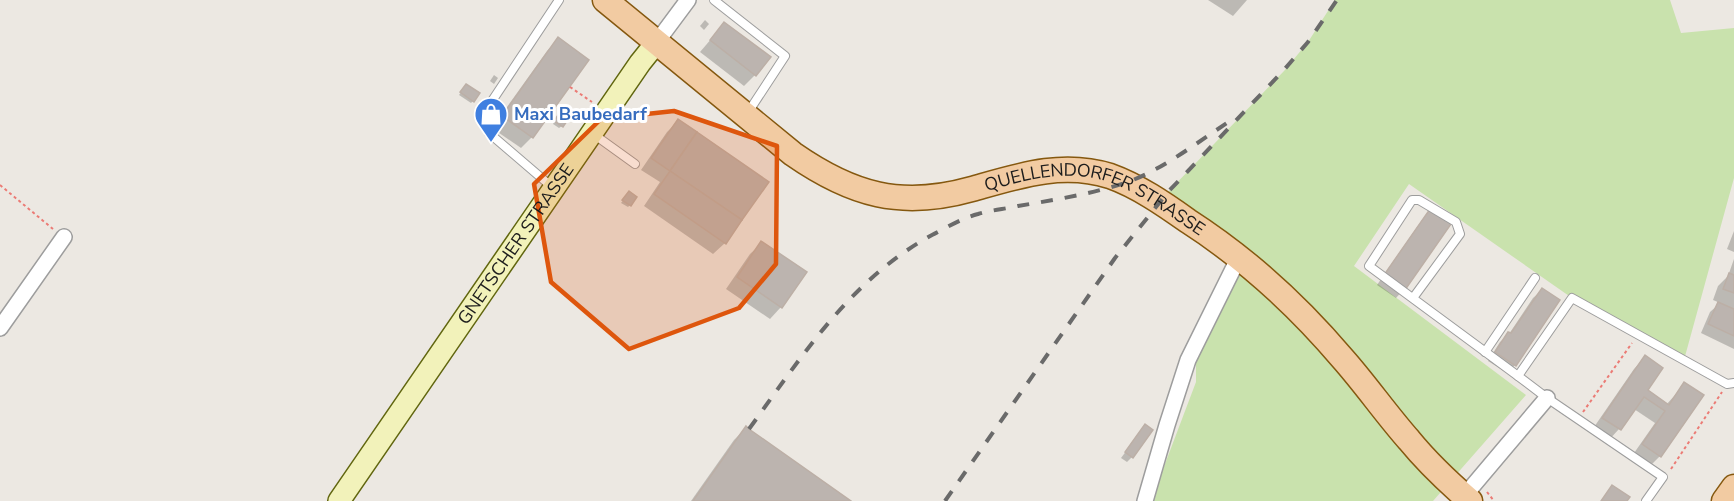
<svg xmlns="http://www.w3.org/2000/svg" width="1734" height="501" viewBox="0 0 1734 501" font-family="'Nunito Sans',sans-serif">
<style>
.grass{fill:#c9e2ad}
.shadow{fill:#0003}
.building{fill:#bcb4af;stroke:#bcafa6;stroke-width:1.5}
.lines{fill:none;stroke-linecap:round;stroke-linejoin:round}
.service-casing{stroke:#9d9d9d;stroke-width:10}
.minor-casing{stroke:#9d9d9d;stroke-width:18}
.secondary-casing{stroke:#61660f;stroke-width:24}
.primary-casing{stroke:#85580f;stroke-width:27}
.path{stroke:#eb7b75;stroke-width:2;stroke-dasharray:3 3;stroke-linecap:butt}
.service{stroke:#fff;stroke-width:8}
.minor{stroke:#fff;stroke-width:15}
.secondary{stroke:#f2f2ba;stroke-width:21}
.primary{stroke:#f2cba2;stroke-width:24}
.rail{stroke:#6a6a6a;stroke-width:4;stroke-dasharray:12 12;stroke-linecap:butt}
.marked{fill:#de560d;fill-opacity:0.2;stroke:#de560d;stroke-width:4.5;stroke-linejoin:round}
.labels{text-anchor:middle;dominant-baseline:central;stroke-width:6;stroke-linejoin:round;paint-order:stroke}
.shop-label{font-size:18px;font-weight:bold;fill:#366cbe;stroke:#fff;text-anchor:start}
.street-label{font-size:18px;fill:#1c1c1c;stroke:#fff}
</style>
<rect width="100%" height="100%" fill="#ece8e2"/>
<!-- grass -->
<polygon class="grass" points="1335,0 1670,0 1681,33 1734,28 1734,178 1684,360 1572,298 1409,184 1354,266 1526,395 1433,501 1151,501 1196,382 1196,360 1239,272 1171,201 1168,192 1284,71 1308,42"/>
<!-- shadow -->
<g class="shadow">
<polygon points="1208,0 1247,0 1233,16"/>
<polygon points="705,20 709,24 704,30 700,26"/>
<polygon points="724,24 755,75 744,86 700,52"/>
<polygon points="558,39 532,137 521,148 492,128 547,51"/>
<polygon points="494,75 498,78 494,84 490,81"/>
<polygon points="464,88 473,101 471,103 459,95"/>
<polygon points="558,116 562,126 559,128 553,124"/>
<polygon points="678,121 725,243 713,254 644,206 660,182 641,170 667,132"/>
<polygon points="627,195 630,205 628,207 621,203"/>
<polygon points="1430,211 1404,289 1396,298 1377,285 1422,220"/>
<polygon points="1734,231 1734,252 1727,249"/>
<polygon points="762,243 781,307 770,319 726,289 750,254"/>
<polygon points="1734,259 1734,349 1701,333 1710,312 1720,303 1713,300 1718,286 1728,276"/>
<polygon points="1542,290 1515,365 1507,373 1488,361 1500,342 1509,334 1533,298"/>
<polygon points="1645,357 1646,391 1666,405 1685,384 1660,456 1649,467 1632,456 1655,423 1634,409 1619,429 1608,441 1592,430 1634,369"/>
<polygon points="1145,426 1132,457 1127,462 1121,458"/>
<polygon points="746,428 849,501 691,501 734,440"/>
</g>
<!-- building -->
<g class="building">
<polygon points="724,22 771,57 756,76 710,40"/>
<polygon points="558,37 589,60 533,138 502,116"/>
<polygon points="466,84 480,93 474,102 460,92"/>
<polygon points="560,112 569,118 563,127 554,121"/>
<polygon points="678,119 697,132 670,171 651,158"/>
<polygon points="697,132 769,182 742,220 670,171"/>
<polygon points="670,171 742,220 726,244 654,194"/>
<polygon points="629,191 637,197 631,206 622,200"/>
<polygon points="1430,209 1451,224 1405,290 1384,275"/>
<polygon points="761,241 807,272 782,308 737,277"/>
<polygon points="1729,273 1734,275 1734,293 1723,289"/>
<polygon points="1542,288 1560,300 1516,366 1495,352 1508,332 1511,333"/>
<polygon points="1718,302 1734,309 1734,336 1708,324"/>
<polygon points="1645,355 1663,368 1648,390 1669,405 1684,382 1704,395 1661,457 1642,444 1665,411 1644,397 1621,430 1602,418"/>
<polygon points="1145,424 1153,430 1133,458 1125,452"/>
<polygon points="746,426 749,429 851,501 693,501"/>
<polygon points="1612,485 1630,497 1627,501 1601,501"/>
</g>
<g class="lines">
<defs>
<g id="service">
<polyline points="714,0 785,56 747,114"/>
<polyline points="592,133 635,164"/>
<polyline points="552,187 489,133 486,110 559,0"/>
<polyline points="1413,298 1460,234 1456,222 1419,200 1412,200 1369,266 1518,376"/>
<polyline points="1485,352 1535,278"/>
<polyline points="1646,501 1663,477 1547,398 1518,376 1572,298 1727,384 1734,383"/>
</g>
<g id="minor">
<polyline points="656,43 688,0"/>
<polyline points="0,328 64,237"/>
<polyline points="1145,501 1167,425 1188,360 1239,257"/>
<polyline points="1460,501 1547,398"/>
</g>
<g id="secondary">
<path id="s1" d="M 339,501 L 640,63 L 656,43"/>
</g>
<g id="primary">
<path id="s2" d="M 605,0 L 793,154 C 852,195 901,209 972,189 C 1018,176 1062,161 1110,176 C 1138,186 1164,204 1188,221 C 1247,259 1298,306 1343,359 C 1366,385 1386,414 1409,440 C 1427,462 1448,482 1470,501"/>
<polyline points="1724,501 1734,487"/>
</g>
</defs>
<!-- service casing -->
<use href="#service" class="service-casing"/>
<!-- minor casing -->
<use href="#minor" class="minor-casing"/>
<!-- secondary casing -->
<use href="#secondary" class="secondary-casing"/>
<!-- primary casing -->
<use href="#primary" class="primary-casing"/>
<!-- path -->
<g class="path">
<polyline points="570,87 592,102"/>
<polyline points="0,185 53,229"/>
<polyline points="1583,412 1632,343"/>
<polyline points="1671,469 1722,392"/>
<polyline points="1487,492 1494,501"/>
</g>
<!-- service -->
<use href="#service" class="service"/>
<!-- minor -->
<use href="#minor" class="minor"/>
<!-- secondary -->
<use href="#secondary" class="secondary"/>
<!-- primary -->
<use href="#primary" class="primary"/>
<!-- rail -->
<g class="rail">
<path d="M 749,429 C 803,355 850,280 932,235 C 946,228 962,218 978,214 C 991,210 1005,209 1018,206 C 1054,200 1091,194 1125,183 C 1162,170 1195,144 1227,123"/>
<polyline points="945,501 1115,258 1168,192 1283,71 1308,42 1337,0"/>
</g>
</g>
<!-- marked area -->
<path class="marked" d="M 674,111 L 777,146 L 776,264 L 739,308 L 629,349 L 551,282 L 534,184 L 601,119 Z"/>
<!-- icons -->
<defs>
<symbol id="shop-pin" viewBox="-11 -11 22 30"><path d="M0 17L-7.5 6A9.5 9.5 0 1 1 7.5 6Z" fill="#3f7fe0" stroke="#fff"/><path d="M-5-2.5h2.3a2.7 3.5 0 0 1 5.4 0H5L5.5 6h-11ZM-1.5-2.5h3a1.5 2.3 0 0 0-3 0Z" fill="#fff"/></symbol>
</defs>
<g fill-rule="evenodd">
<use href="#shop-pin" x="472" y="95" width="38" height="52"/>
</g>
<g class="labels">
<!-- shop labels -->
<g class="shop-label">
<text x="514" y="114">Maxi Baubedarf</text>
</g>
<!-- street labels -->
<g class="street-label">
<text stroke="none"><textPath href="#s2" startOffset="564">QUELLENDORFER STRASSE</textPath></text>
<text stroke="none"><textPath href="#s1" startOffset="312">GNETSCHER STRASSE</textPath></text>
</g>
</g>
</svg>
